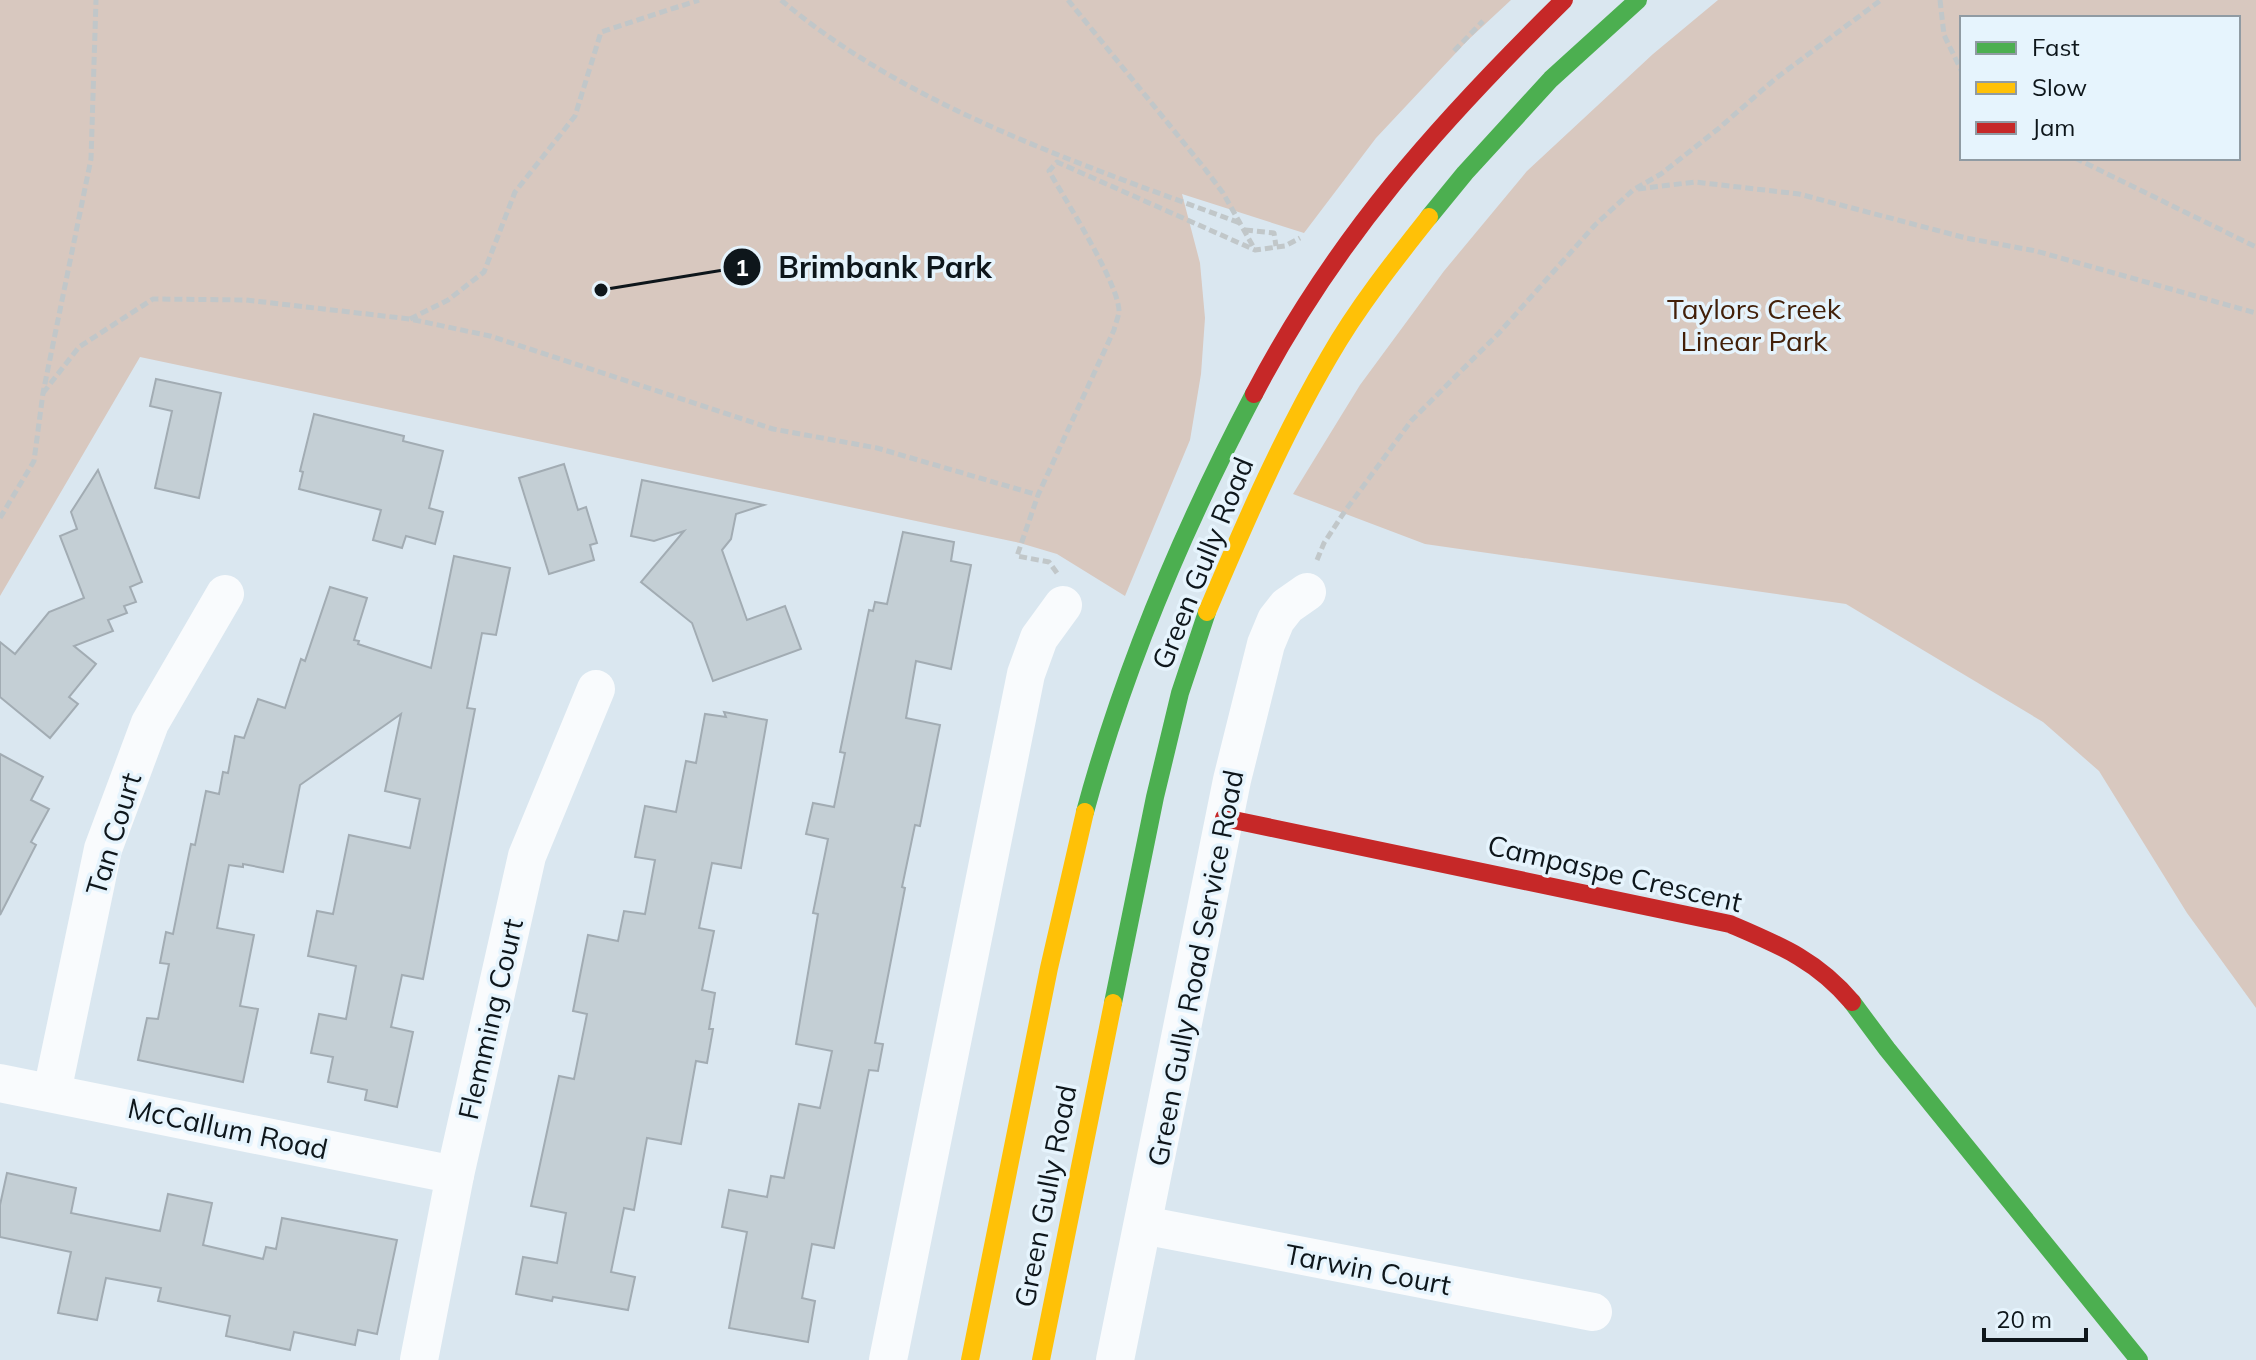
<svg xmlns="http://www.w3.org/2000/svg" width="2256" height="1360" viewBox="0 0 2256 1360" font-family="Mulish,sans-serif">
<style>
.green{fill:#d8c8bf;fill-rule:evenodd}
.building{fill:#c4cfd5;stroke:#a2acb3;stroke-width:2}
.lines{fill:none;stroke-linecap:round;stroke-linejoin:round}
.path{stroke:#c1c7c9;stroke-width:5;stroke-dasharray:8 4;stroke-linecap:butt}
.street{stroke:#f9fbfd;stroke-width:38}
.fast{stroke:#4caf50;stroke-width:18}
.slow{stroke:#ffc107;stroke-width:18}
.jam{stroke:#c62828;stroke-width:18}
.labels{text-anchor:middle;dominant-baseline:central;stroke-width:7;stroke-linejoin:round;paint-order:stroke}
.park-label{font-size:28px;fill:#432009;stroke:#e6f4fd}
.street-label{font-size:28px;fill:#0e161b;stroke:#e6f4fd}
.leader{fill:none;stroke:#0e161b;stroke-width:3}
.callout-dot{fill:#0e161b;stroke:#e6f4fd;stroke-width:3}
.mark-label{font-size:24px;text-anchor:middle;font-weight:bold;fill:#fff}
.callout-label{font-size:30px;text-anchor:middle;font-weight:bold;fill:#0e161b;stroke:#e6f4fd;stroke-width:7;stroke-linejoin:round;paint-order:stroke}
</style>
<rect width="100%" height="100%" fill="#dae7f0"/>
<!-- green -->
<g class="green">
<polygon points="0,0 1511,0 1468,40 1376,138 1304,233 1182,194 1200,263 1205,318 1201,374 1190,440 1125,596 1057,554 1020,543 140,357 0,596"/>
<path d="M 1718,0 L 2256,0 L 2256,1008 L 2187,913 L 2099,771 L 2043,722 L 1846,604 L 1425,544 L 1293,494 L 1360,385 L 1444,271 L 1527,171 L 1653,54 ZM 1962,18 L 2238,18 L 2238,158 L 1962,158 Z"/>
</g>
<!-- building -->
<g class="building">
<polygon points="156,379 221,393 199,498 155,488 172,411 150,406"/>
<polygon points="314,414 404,436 403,441 443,451 429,508 443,512 435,544 406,536 402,548 373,540 381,510 299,489 303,472 300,471"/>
<polygon points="564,464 578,510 586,507 597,543 590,545 594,560 549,574 519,478"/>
<polygon points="98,470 142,582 130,587 136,602 124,606 127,613 108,620 113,631 74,646 96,664 69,697 78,704 50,738 0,697 0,642 15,654 49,612 84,598 60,536 77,529 71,512"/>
<polygon points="642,480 764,505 736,514 731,539 722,550 747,620 785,606 801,649 713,681 692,623 641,582 684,531 654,541 631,536"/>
<polygon points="903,532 954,542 951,561 971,565 951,669 916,661 906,718 940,725 920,826 915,825 902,887 905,888 875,1043 883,1044 878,1071 869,1070 834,1248 812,1244 802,1298 815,1301 808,1342 729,1328 747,1232 722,1227 729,1190 767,1197 771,1176 784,1178 799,1104 820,1108 832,1051 796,1044 818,914 813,913 828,839 806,834 813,803 834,807 845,753 840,752 869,610 873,611 875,602 887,604"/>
<polygon points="454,556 510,568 496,635 482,633 467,708 475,709 423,979 402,975 391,1027 413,1032 397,1107 365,1100 367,1090 328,1082 333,1057 311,1053 319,1014 346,1019 356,966 308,956 317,911 333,914 349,835 410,848 420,799 385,791 401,714 300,785 283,872 243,864 243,867 229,865 217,928 254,935 240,1006 258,1009 243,1082 138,1060 147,1018 158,1019 169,964 160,963 166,932 173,934 191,844 195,845 206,791 219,794 223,772 228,773 235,736 244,738 258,699 285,708 301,659 305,661 330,587 367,598 354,640 359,641 358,644 431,668"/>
<polygon points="724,712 767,720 741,868 712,863 699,928 714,931 702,990 715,993 709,1029 713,1029 707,1063 696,1061 681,1144 647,1138 634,1210 624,1208 611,1272 635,1277 628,1310 553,1297 552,1301 516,1294 523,1257 557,1263 566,1213 531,1206 559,1076 574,1079 587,1014 573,1011 588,935 618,941 624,911 645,914 655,860 635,857 645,806 676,812 686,761 696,763 705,714 726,717"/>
<polygon points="0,754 43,777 31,800 49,809 31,842 36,845 0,915"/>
<polygon points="7,1173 76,1188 71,1213 160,1231 168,1194 212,1203 203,1245 263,1259 266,1247 276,1249 282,1218 397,1240 377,1334 358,1330 355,1345 294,1332 290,1350 226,1336 230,1316 158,1301 161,1288 106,1278 97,1320 58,1313 71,1252 0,1237 0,1205"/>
</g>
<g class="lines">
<!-- path -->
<g class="path">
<path d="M 781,0 C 910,109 1084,165 1240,223"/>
<polyline points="1068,0 1205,169 1223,193 1254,248"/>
<polyline points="1940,0 1944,35 1962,72"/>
<polyline points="1454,51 1483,21"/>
<polyline points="2075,158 2256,247"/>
<polyline points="1638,189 1695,182 1799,194 1966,238 2036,251 2256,313"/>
<polyline points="1245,230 1274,233 1276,246"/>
<polyline points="410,319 448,300 484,272 515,192 575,116 601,32 699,0"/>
<polyline points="43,393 79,347 153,299 246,300 410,319 490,336 773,429 877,448 1038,495"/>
<polyline points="0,518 34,461 43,393 91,159 96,0"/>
<polyline points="1317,560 1324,543 1345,511 1411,421 1498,334 1595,225 1633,190 1661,174 1718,129 1775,79 1881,0"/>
<path d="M 1057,573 L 1049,562 L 1017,556 L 1038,495 L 1114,330 C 1115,325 1118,318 1119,312 C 1120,285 1064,198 1049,171 L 1057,162 L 1255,250 L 1285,246 L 1300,238"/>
</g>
<!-- street -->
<g class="street">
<polyline points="0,1083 455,1175"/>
<polyline points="52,1092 103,849 150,723 225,594"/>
<polyline points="1143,1225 1593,1312"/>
<polyline points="419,1360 455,1175 527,856 596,689"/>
<polyline points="888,1360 1026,674 1039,638 1063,605"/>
<polyline points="1115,1360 1232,780 1266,644 1276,620 1287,606 1307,592"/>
</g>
<!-- fast -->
<g class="fast">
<polyline points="1429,217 1465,173 1551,79 1638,0"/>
<path d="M 1085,812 C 1124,668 1184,527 1254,394"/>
<polyline points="1852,1002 1887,1049 2139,1360"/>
<polyline points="1113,1003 1155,797 1180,693 1207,612"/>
</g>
<!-- slow -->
<g class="slow">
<path d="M 1207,612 C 1244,525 1281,439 1329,357 C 1357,308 1394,261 1429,217"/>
<polyline points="970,1360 1049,968 1085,812"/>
<polyline points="1041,1360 1113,1003"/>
</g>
<!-- jam -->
<g class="jam">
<path d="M 1254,394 C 1336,237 1439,123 1564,0"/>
<path d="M 1224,818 L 1730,924 C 1779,945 1817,960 1852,1002"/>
</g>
</g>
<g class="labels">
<!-- park labels -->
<g class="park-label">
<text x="1754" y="308">Taylors Creek<tspan x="1754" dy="32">Linear Park</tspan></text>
</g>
<!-- street labels -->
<g class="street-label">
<text transform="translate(1202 563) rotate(-68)">Green Gully Road</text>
<text transform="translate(113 834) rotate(-73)">Tan Court</text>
<text transform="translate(1615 873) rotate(13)">Campaspe Crescent</text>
<text transform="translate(1195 968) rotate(-79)">Green Gully Road Service Road</text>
<text transform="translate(490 1019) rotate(-77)">Flemming Court</text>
<text transform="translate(228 1128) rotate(12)">McCallum Road</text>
<text transform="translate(1045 1196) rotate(-79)">Green Gully Road</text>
<text transform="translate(1368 1269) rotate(11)">Tarwin Court</text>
</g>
</g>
<!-- callouts -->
<path class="leader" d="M601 290L742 267"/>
<g class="callout-dot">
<circle cx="601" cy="290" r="8"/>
<circle cx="742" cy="267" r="20"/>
</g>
<g class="mark-label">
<text x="742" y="276">1</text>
</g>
<g class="callout-label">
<text x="885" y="278">Brimbank Park</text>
</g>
<!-- legend -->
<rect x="1960" y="16" width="280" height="144" fill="#e6f4fd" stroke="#909ba3" stroke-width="2"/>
<rect x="1976" y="42" width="40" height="12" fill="#4caf50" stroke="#909ba3" stroke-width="2"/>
<text x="2032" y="56" font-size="24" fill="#0e161b">Fast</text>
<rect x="1976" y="82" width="40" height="12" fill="#ffc107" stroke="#909ba3" stroke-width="2"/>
<text x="2032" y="96" font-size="24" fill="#0e161b">Slow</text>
<rect x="1976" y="122" width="40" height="12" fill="#c62828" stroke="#909ba3" stroke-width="2"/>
<text x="2032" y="136" font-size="24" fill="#0e161b">Jam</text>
<!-- scale -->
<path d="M1984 1328v12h102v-12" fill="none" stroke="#0e161b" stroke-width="4"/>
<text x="1996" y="1328" font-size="24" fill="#0e161b" stroke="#e6f4fd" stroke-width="6" paint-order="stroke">20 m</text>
</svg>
